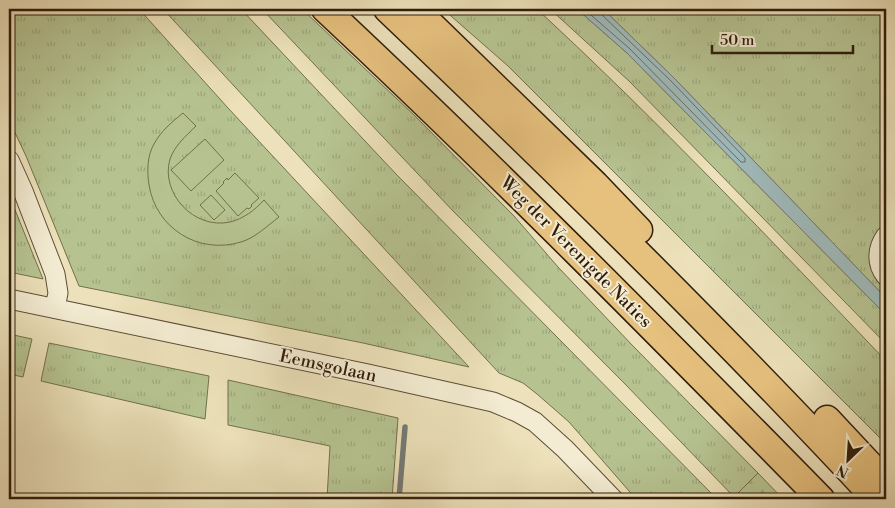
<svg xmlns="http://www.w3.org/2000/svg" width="895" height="508" viewBox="0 0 895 508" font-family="'Libre Bodoni',serif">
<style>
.grass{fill:url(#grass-tufts);stroke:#73704e}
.forest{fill:url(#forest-firs);stroke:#73704e}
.green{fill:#b6c391;stroke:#73704e}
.water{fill:#9fbabb;stroke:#737b75}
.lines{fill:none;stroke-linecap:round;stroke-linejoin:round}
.shore{stroke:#686c63;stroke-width:1}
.stream{stroke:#737b75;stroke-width:5.5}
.minor-casing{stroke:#5f4e37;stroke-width:21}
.highway-casing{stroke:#301d0b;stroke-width:29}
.minor{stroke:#f3ecd2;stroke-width:19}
.highway{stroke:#e6c07d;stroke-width:26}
.labels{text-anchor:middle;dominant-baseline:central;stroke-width:4;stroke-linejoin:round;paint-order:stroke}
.street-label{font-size:18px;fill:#301d0b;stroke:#f3ecd2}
</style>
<defs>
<pattern id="grass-tufts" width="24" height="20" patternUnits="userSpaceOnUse" patternTransform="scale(1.25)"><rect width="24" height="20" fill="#b6c391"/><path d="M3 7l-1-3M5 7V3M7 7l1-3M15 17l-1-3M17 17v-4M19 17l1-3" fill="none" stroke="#9da77c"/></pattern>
<pattern id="forest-firs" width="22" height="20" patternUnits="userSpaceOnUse" patternTransform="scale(1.25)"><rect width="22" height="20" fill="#b6c391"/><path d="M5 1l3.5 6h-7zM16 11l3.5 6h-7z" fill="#9da77c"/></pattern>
</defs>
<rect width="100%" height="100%" fill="#ece1ba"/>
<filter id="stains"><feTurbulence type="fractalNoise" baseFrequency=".004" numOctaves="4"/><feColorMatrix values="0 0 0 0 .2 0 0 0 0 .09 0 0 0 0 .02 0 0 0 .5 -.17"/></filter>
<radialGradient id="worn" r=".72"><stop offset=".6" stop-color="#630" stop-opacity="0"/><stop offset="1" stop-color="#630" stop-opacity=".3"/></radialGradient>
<!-- grass -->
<g class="grass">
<polygon points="9,9 139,9 228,108 469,367 363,343 79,286 26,156 9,120"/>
<polygon points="163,9 241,9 396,174 717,499 636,499 569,422 537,394 523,383 499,373"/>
<polygon points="262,9 302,9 415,116 514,216 558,267 633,346 758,473 734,497 625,384 453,211"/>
<path d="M 443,9 L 537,9 C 658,121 772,241 886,361 L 886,444 L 508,66 Z"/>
<polygon points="550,9 577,9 627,53 886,315 886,344 629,81"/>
<polygon points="603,9 886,9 886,298 674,78"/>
<polygon points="9,195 43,279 9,272"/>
<polygon points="9,334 32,339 23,377 9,374"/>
<polygon points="49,343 209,376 205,419 41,381"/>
<polygon points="228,380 398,418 392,499 327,499 330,446 228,425"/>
</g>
<!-- forest -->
<polygon class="forest" points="758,473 783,499 736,499 734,497"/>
<!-- green -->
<g class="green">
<path d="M 183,113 L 196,126 C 186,136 175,145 170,159 C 160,193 194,230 230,222 C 243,219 255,210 264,200 L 279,217 C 267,226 255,238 241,242 C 198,255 156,228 149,185 C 147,171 147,156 154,144 C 161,131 172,122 183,113 Z"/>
<polygon points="205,139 224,160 191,191 171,170"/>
<polygon points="235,173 259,198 251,205 252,206 249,209 247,208 238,216 216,191 224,183 223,182 227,178 228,180"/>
<polygon points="211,195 225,210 214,220 200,205"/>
</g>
<!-- water -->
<polygon class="water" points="577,9 603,9 674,78 886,298 886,315 627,53"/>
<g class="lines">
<!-- shore -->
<polyline class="shore" points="584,9 630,49 741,162 745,162 745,158 671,81 601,14 600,9"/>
<!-- stream -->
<polyline class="stream" points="399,499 405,427"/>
<defs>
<g id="minor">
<polyline points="9,160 23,191 55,274 58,293 57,298 54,308"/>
<path d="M 886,236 C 877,248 876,264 886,276"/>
<polyline points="9,299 368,374 493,402 517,412 535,422 565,449 613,499"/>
</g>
<g id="highway">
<path d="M 325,9 C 495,168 658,333 821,499"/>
<path d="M 387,9 C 554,168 719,330 876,499"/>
<polyline points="415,9 595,184 639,230"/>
<polyline points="827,419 886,482"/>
</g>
</defs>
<!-- minor casing -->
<use href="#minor" class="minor-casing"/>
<!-- highway casing -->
<use href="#highway" class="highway-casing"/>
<!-- minor -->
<use href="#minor" class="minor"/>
<!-- highway -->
<use href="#highway" class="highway"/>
</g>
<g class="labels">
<!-- street labels -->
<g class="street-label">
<text transform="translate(576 252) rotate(45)">Weg der Verenigde Naties</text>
<text transform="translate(328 366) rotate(12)">Eemsgolaan</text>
</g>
</g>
<!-- margin -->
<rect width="895" height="508" fill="none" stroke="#ece1ba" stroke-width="30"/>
<rect x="10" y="10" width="875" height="488" fill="none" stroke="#301d0b" stroke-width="2.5"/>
<rect x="15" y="15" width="865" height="478" fill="none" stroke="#301d0b"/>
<!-- north arrow -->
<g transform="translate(848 460) rotate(205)" stroke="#f3ecd2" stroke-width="4" paint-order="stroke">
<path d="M0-4L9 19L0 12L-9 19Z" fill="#301d0b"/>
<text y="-8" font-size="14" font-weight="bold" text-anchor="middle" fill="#301d0b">N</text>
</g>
<!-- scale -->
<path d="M712 45v8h141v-8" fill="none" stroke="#301d0b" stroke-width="2.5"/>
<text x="720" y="45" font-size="15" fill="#301d0b" stroke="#f3ecd2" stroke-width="4" paint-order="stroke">50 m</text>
<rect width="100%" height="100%" filter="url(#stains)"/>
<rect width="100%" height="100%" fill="url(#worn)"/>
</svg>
